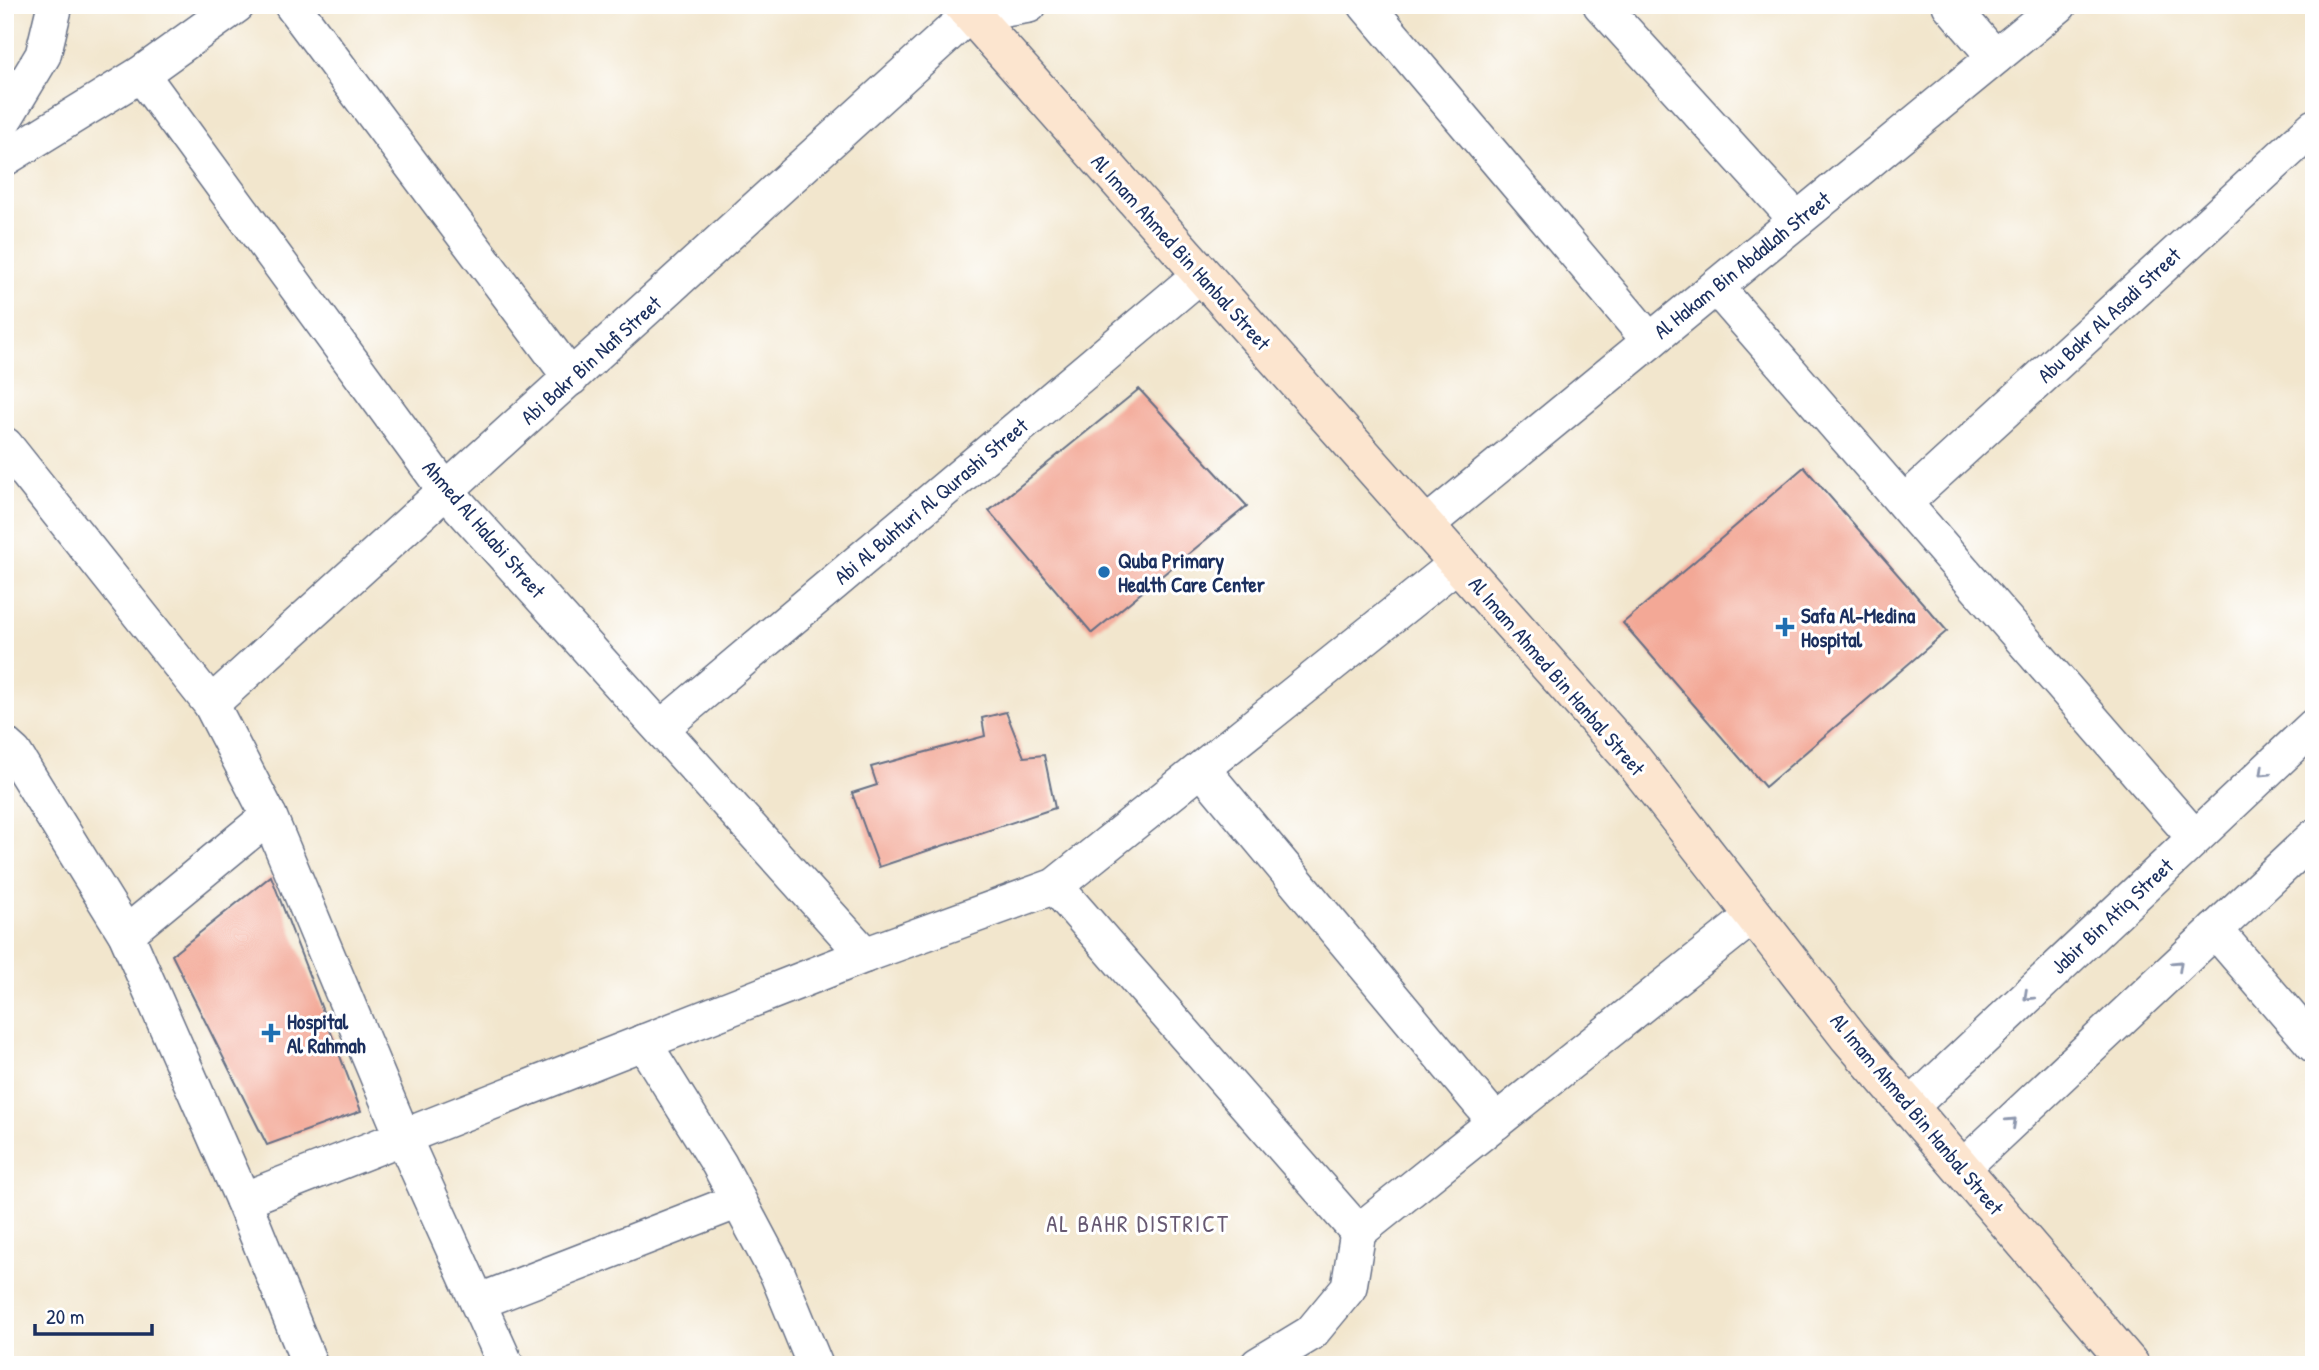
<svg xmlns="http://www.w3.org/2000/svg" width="2319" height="1370" viewBox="0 0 2319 1370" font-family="'Patrick Hand',sans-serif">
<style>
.building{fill:#f3a896}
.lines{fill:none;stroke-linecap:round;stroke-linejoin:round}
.street-casing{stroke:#666f85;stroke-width:38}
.secondary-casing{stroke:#666f85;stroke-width:41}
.street{stroke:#fff;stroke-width:35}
.secondary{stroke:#fce5cf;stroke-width:38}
.oneway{stroke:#8d97ae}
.poi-dot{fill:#1f6fb2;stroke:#fff;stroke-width:2.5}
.labels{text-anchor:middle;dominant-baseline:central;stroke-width:6;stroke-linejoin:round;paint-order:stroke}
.street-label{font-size:21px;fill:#1b2f5e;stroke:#fff}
.poi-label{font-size:21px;font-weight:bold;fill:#1b2f5e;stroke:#fff;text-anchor:start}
.neighbourhood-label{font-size:23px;letter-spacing:2px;fill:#675972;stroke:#fff}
</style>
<rect width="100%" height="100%" fill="#fff"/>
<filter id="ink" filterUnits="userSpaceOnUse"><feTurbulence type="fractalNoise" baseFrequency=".0143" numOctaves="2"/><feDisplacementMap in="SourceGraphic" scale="14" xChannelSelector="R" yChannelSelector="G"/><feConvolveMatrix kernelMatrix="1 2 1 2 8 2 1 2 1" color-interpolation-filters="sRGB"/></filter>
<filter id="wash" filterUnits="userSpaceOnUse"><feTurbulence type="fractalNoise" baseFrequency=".00686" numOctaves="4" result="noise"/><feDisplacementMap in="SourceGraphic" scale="28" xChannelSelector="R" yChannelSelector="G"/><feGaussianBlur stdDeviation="1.57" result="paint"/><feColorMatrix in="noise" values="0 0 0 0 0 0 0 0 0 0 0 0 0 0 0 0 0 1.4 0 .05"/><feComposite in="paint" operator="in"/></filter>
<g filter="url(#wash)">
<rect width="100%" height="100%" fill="#f2e6cd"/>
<g id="blocks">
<!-- building -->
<g class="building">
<polygon points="1139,389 1247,506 1092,633 989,511"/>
<polygon points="1804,467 1947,631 1765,787 1623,623"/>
<polygon points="1006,712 1024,757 1044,755 1055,808 879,867 852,793 877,785 871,767 985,736 982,718"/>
<polygon points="271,876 361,1111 267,1145 172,955"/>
</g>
</g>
</g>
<g filter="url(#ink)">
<use href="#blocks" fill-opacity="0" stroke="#666f85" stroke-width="2"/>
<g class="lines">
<defs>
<g id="street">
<polyline points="292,5 571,378"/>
<polyline points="1366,5 1650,341"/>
<polyline points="1601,5 1797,220"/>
<polyline points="1950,5 1995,57"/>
<polyline points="141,74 446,491 865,955"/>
<polyline points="5,118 43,55 55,5"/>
<polyline points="5,158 141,74 237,5"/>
<polyline points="1716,287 2195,838"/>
<polyline points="5,445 211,704 269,816 403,1137 506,1365"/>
<polyline points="1904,503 2314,127"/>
<polyline points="1426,525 2059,5"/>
<polyline points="211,704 969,15 1029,5"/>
<polyline points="661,728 1201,274"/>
<polyline points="5,745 14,753 126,934 243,1200 310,1365"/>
<polyline points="1202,769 1496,1122"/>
<polyline points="1055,886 1358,1232"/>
<polyline points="2215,930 2314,1045"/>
<polyline points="126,934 269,816"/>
<polyline points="643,1042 719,1164 778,1275 815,1365"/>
<polyline points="1910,1107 2314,726"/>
<polyline points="1962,1168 2314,837"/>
<polyline points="243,1200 865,955 1055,886 1459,562"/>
<polyline points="478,1302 738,1201"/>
<polyline points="1258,1365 1311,1333 1349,1287 1358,1232 1754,915"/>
</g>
<polyline id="secondary" points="963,5 1633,760 1849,1037 2130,1365"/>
</defs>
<!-- street casing -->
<use href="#street" class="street-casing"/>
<!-- secondary casing -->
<use href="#secondary" class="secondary-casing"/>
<!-- street -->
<use href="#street" class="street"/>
<!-- secondary -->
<use href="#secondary" class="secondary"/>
</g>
<!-- one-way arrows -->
<defs><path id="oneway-chevron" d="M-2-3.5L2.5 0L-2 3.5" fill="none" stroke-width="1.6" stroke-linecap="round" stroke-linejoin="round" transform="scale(1.75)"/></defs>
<g class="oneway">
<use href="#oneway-chevron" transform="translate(2264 772) rotate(137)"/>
<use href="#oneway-chevron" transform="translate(2178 965) rotate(-43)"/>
<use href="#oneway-chevron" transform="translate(2028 996) rotate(137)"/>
<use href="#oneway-chevron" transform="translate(2012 1122) rotate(-43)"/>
</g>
</g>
<!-- markers -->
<g class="poi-dot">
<circle cx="1104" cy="572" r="7"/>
<path d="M1781.5 616.5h7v7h7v7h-7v7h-7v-7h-7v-7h7z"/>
<path d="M267.5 1022.5h7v7h7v7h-7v7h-7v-7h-7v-7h7z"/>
</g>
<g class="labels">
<!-- street labels -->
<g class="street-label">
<text transform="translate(1181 252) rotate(48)">Al Imam Ahmed Bin Hanbal Street</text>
<text transform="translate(1742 265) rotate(-39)">Al Hakam Bin Abdallah Street</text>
<text transform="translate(2109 315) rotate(-43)">Abu Bakr Al Asadi Street</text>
<text transform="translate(591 360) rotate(-42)">Abi Bakr Bin Nafi Street</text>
<text transform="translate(931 501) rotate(-40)">Abi Al Buhturi Al Qurashi Street</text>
<text transform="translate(484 529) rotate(49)">Ahmed Al Halabi Street</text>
<text transform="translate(1557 676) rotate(49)">Al Imam Ahmed Bin Hanbal Street</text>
<text transform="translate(2112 916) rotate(-43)">Jabir Bin Atiq Street</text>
<text transform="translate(1917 1114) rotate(50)">Al Imam Ahmed Bin Hanbal Street</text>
</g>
<!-- poi labels -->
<g class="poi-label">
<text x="1118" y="560">Quba Primary<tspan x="1118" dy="24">Health Care Center</tspan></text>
<text x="1801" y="615">Safa Al-Medina<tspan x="1801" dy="24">Hospital</tspan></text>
<text x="287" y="1021">Hospital<tspan x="287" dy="24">Al Rahmah</tspan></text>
</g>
<!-- neighbourhood labels -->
<g class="neighbourhood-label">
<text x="1138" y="1223">AL BAHR DISTRICT</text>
</g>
</g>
<!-- margin -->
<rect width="2319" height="1370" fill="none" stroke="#fff" stroke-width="28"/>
<!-- scale -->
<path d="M35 1324v10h117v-10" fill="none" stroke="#1b2f5e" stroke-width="3.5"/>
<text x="46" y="1324" font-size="21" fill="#1b2f5e" stroke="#ffffff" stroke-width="5" paint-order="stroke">20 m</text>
</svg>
